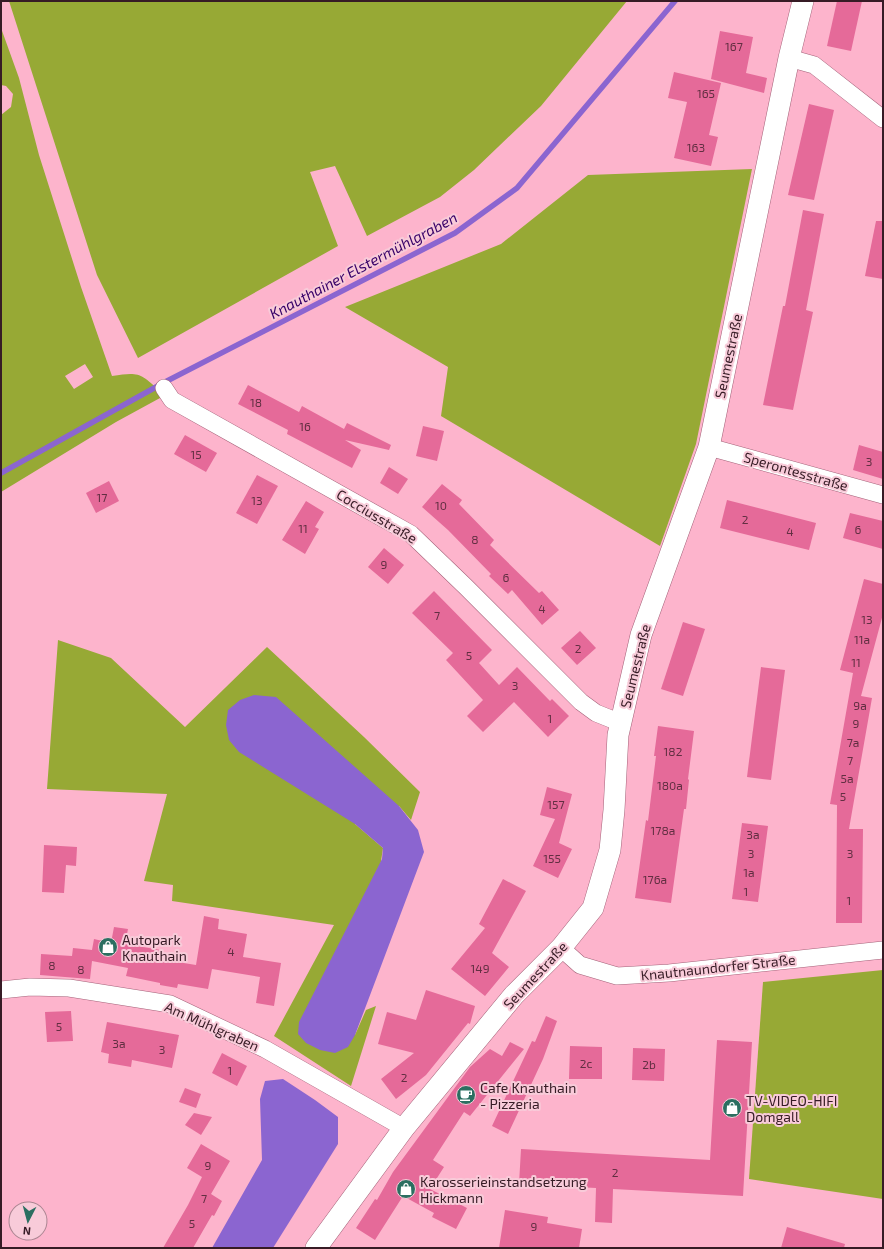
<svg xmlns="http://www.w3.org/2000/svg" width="884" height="1249" viewBox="0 0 884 1249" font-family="'Exo 2',sans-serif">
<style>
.green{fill:#97a935;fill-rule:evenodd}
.water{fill:#8b65d0}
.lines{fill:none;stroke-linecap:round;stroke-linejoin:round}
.stream{stroke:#8b65d0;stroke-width:5.5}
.building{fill:#e56a99}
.minor-casing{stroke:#a46279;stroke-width:18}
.tertiary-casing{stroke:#a46279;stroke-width:22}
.minor{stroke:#fff;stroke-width:17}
.tertiary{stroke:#fff;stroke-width:21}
.labels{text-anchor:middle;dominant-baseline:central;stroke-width:4;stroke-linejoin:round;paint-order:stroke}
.number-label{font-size:12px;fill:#622f42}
.street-label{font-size:14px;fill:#361b25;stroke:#f8cbd9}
.poi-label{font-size:14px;fill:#361b25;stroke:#f8cbd9;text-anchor:start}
.water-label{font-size:15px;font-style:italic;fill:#360068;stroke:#f8cbd9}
</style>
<rect width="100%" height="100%" fill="#fdb4cc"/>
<!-- green -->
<g class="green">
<polygon points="9,1 627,1 541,106 474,170 440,197 367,236 335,166 310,172 338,246 138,358 97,275"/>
<path d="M 1,28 L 19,78 L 39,155 L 81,287 L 112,376 C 139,372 140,373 160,391 L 160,398 L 116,422 L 1,492 L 1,115 L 11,107 L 13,94 L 6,86 L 1,85 ZM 85,364 L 93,377 L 74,389 L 65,376 Z"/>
<polygon points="752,169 696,444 660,546 441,416 448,367 345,307 501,244 588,175"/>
<polygon points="58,640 111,658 185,727 267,647 364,737 420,792 411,820 399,806 355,824 383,848 355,1035 366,1010 376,1006 351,1086 274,1036 334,925 172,901 173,885 144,881 167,794 47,789"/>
<polygon points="883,970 883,1199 749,1179 763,982"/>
</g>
<!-- water -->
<g class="water">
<polygon points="254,695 276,697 399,806 418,830 424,852 355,1035 348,1047 335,1053 320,1050 306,1043 298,1034 299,1022 382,859 383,848 355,824 239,752 229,740 226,725 228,710 240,700"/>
<polygon points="283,1079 315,1100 338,1117 338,1144 273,1248 212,1248 262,1160 260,1099 265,1081"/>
</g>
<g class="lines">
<!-- stream -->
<polyline class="stream" points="1,473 165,382 455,233 517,188 675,1"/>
</g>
<!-- building -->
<g class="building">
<polygon points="837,1 862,1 851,51 827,46"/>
<polygon points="720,31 753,37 746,73 767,78 764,93 711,79"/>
<polygon points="674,72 721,83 709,135 718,137 711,166 674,158 687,102 668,98"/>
<polygon points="809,104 834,110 814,200 788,195"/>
<polygon points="803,210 824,214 806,310 813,312 793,410 763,405 783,306 785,306"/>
<polygon points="876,221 883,221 883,279 865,276"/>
<polygon points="248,385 299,412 302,406 344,429 347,423 391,445 389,450 345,440 361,450 352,468 287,434 288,430 238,404"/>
<polygon points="423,426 444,431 437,461 416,456"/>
<polygon points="185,435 217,453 206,472 174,454"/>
<polygon points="859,445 883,452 883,479 853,470"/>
<polygon points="389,467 408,479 398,494 380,483"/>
<polygon points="257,475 278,486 257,524 236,513"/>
<polygon points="109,481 119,501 96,513 86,493"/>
<polygon points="442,484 462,500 459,504 494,540 490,545 539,593 542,591 559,610 542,625 512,590 508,594 489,576 491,574 448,530 422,507"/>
<polygon points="727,500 816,523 809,550 720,528"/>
<polygon points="306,501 324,512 315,527 319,529 305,554 282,540"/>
<polygon points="850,513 883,521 883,549 843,538"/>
<polygon points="384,548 404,565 388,584 368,567"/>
<polygon points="864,579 883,584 883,614 861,696 872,698 849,829 863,829 862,923 836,923 837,805 830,804 853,673 840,670"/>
<polygon points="434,591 492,650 479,663 499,685 517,667 550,701 552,699 569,716 548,737 514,702 483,732 467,716 483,700 446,660 453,653 412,613"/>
<polygon points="683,622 705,629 683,696 661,689"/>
<polygon points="580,631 596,648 577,665 561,648"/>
<polygon points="761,667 785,670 771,780 747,777"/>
<polygon points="658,726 694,731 688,779 689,780 686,809 684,809 671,903 635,898 646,820 648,821 656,756 654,756"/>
<polygon points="547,787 572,794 559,843 572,849 558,878 533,866 555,819 540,815"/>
<polygon points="742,823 768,826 758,902 732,899"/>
<polygon points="44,845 77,847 76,866 66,865 64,893 42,892"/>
<polygon points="503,879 526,891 492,953 509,967 485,996 451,969 485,928 479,924"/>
<polygon points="204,916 219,919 218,929 247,934 243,957 281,963 274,1006 256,1003 260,977 212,969 208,989 178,984 177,988 160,985 160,983 126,976 128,968 92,961 90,979 40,975 41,954 72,956 73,948 92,950 94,939 111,943 114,927 128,929 125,944 161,950 159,959 196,965"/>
<polygon points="426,990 475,1006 470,1024 468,1023 426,1075 396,1099 381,1079 414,1053 378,1044 387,1012 416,1020"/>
<polygon points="71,1011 73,1041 47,1042 45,1012"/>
<polygon points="546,1016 557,1021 543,1059 508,1134 492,1126 532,1041 535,1042"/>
<polygon points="107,1022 179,1035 172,1068 132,1060 131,1067 108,1063 109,1054 101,1052"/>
<polygon points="717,1040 752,1042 743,1196 613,1189 612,1223 595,1222 596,1188 519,1184 521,1149 710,1160"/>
<polygon points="510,1042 524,1049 470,1116 464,1112 433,1160 444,1167 430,1189 467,1208 456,1229 432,1217 434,1213 403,1196 375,1240 356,1228 375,1199 377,1200 393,1172 470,1067 490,1049 502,1056"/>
<polygon points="570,1046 602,1047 602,1079 569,1079"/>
<polygon points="633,1048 665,1049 664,1081 632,1080"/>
<polygon points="222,1053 247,1066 237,1086 212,1073"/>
<polygon points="185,1088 201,1094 196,1108 179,1102"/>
<polygon points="194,1113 212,1117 201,1135 185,1125"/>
<polygon points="201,1144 230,1161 211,1194 222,1201 214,1216 212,1215 193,1248 163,1248 188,1205 202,1177 187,1168"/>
<polygon points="505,1210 548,1217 547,1223 582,1229 579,1248 499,1248"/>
<polygon points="787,1227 845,1244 844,1248 781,1248"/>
</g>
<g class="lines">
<defs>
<g id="minor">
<polyline points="789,58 814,65 883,119"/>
<polyline points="164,388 172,400 411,534 466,587 581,702 596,713 621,723"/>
<polyline points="709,447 883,495"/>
<polyline points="561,948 580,965 617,976 669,973 883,950"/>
<polyline points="1,990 30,987 69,988 170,1004 265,1049 404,1128"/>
</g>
<polyline id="tertiary" points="316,1248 404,1128 514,995 561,948 593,908 610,850 614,810 618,735 641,635 709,447 789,58 803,1"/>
</defs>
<!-- minor casing -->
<use href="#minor" class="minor-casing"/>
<!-- tertiary casing -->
<use href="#tertiary" class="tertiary-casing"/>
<!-- minor -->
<use href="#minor" class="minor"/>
<!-- tertiary -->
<use href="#tertiary" class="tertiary"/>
</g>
<!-- icons -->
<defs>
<symbol id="shop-disc" viewBox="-11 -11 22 22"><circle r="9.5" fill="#2b6f61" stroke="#f8cbd9"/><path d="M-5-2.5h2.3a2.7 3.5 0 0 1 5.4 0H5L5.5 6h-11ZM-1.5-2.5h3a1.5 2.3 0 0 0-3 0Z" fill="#fff"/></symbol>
<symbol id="cafe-disc" viewBox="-11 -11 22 22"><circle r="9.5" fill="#2b6f61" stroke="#f8cbd9"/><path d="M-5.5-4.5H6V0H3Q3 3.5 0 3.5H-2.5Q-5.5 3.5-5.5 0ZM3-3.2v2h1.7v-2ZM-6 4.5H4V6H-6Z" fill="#fff"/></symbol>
</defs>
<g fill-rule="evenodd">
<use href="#shop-disc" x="97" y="936" width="22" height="22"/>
<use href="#cafe-disc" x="455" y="1084" width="22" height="22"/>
<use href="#shop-disc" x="721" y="1097" width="22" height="22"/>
<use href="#shop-disc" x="395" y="1178" width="22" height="22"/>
</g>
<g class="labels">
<!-- number labels -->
<g class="number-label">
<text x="734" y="46">167</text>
<text x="706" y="93">165</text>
<text x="696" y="147">163</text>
<text x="256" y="402">18</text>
<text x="305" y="426">16</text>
<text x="196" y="454">15</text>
<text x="869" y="461">3</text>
<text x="102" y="497">17</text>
<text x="257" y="500">13</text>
<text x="441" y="505">10</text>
<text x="745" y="519">2</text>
<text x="303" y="528">11</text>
<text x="858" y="529">6</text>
<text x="790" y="531">4</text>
<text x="475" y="539">8</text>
<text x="384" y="564">9</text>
<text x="506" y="577">6</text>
<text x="542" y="608">4</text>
<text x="437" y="615">7</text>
<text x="867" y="619">13</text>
<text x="862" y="639">11a</text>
<text x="578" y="648">2</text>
<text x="469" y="655">5</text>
<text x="856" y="662">11</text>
<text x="515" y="685">3</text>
<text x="860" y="705">9a</text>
<text x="550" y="718">1</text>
<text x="856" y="723">9</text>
<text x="853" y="742">7a</text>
<text x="673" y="751">182</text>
<text x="850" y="760">7</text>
<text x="847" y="778">5a</text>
<text x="670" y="785">180a</text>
<text x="843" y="796">5</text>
<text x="556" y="804">157</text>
<text x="663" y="830">178a</text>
<text x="753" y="834">3a</text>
<text x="751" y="853">3</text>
<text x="850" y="853">3</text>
<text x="552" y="858">155</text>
<text x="749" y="872">1a</text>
<text x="655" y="879">176a</text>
<text x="746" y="891">1</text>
<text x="849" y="900">1</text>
<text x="231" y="951">4</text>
<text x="52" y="965">8</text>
<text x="480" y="968">149</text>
<text x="81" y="969">8</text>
<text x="59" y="1026">5</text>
<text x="119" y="1043">3a</text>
<text x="162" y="1049">3</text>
<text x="586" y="1063">2c</text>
<text x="649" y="1064">2b</text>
<text x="230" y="1070">1</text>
<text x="404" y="1077">2</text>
<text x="208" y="1165">9</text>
<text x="615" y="1172">2</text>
<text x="204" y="1198">7</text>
<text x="192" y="1223">5</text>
<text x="534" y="1226">9</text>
</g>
<!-- street labels -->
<g class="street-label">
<text transform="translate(728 356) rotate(-78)">Seumestraße</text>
<text transform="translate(796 471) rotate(16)">Sperontesstraße</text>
<text transform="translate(377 516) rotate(31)">Cocciusstraße</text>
<text transform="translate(635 666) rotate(-76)">Seumestraße</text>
<text transform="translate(718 967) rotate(-6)">Knautnaundorfer Straße</text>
<text transform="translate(535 975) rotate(-47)">Seumestraße</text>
<text transform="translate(212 1026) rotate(24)">Am Mühlgraben</text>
</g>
<!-- poi labels -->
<g class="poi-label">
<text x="122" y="939">Autopark<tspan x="122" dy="16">Knauthain</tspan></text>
<text x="480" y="1087">Cafe Knauthain<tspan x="480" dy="16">- Pizzeria</tspan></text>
<text x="746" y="1100">TV-VIDEO-HIFI<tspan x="746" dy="16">Domgall</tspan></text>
<text x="420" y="1181">Karosserieinstandsetzung<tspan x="420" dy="16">Hickmann</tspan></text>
</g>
<!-- water labels -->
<g class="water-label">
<text transform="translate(363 265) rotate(-28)">Knauthainer Elstermühlgraben</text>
</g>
</g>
<!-- border -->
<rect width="884" height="1249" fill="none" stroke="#361b25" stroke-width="4"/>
<!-- north arrow -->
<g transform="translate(28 1221) rotate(186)"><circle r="19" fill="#f8cbd9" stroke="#aa8591"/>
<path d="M0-3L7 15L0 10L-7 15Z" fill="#2b6f61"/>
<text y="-6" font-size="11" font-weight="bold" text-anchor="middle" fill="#361b25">N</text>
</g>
</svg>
